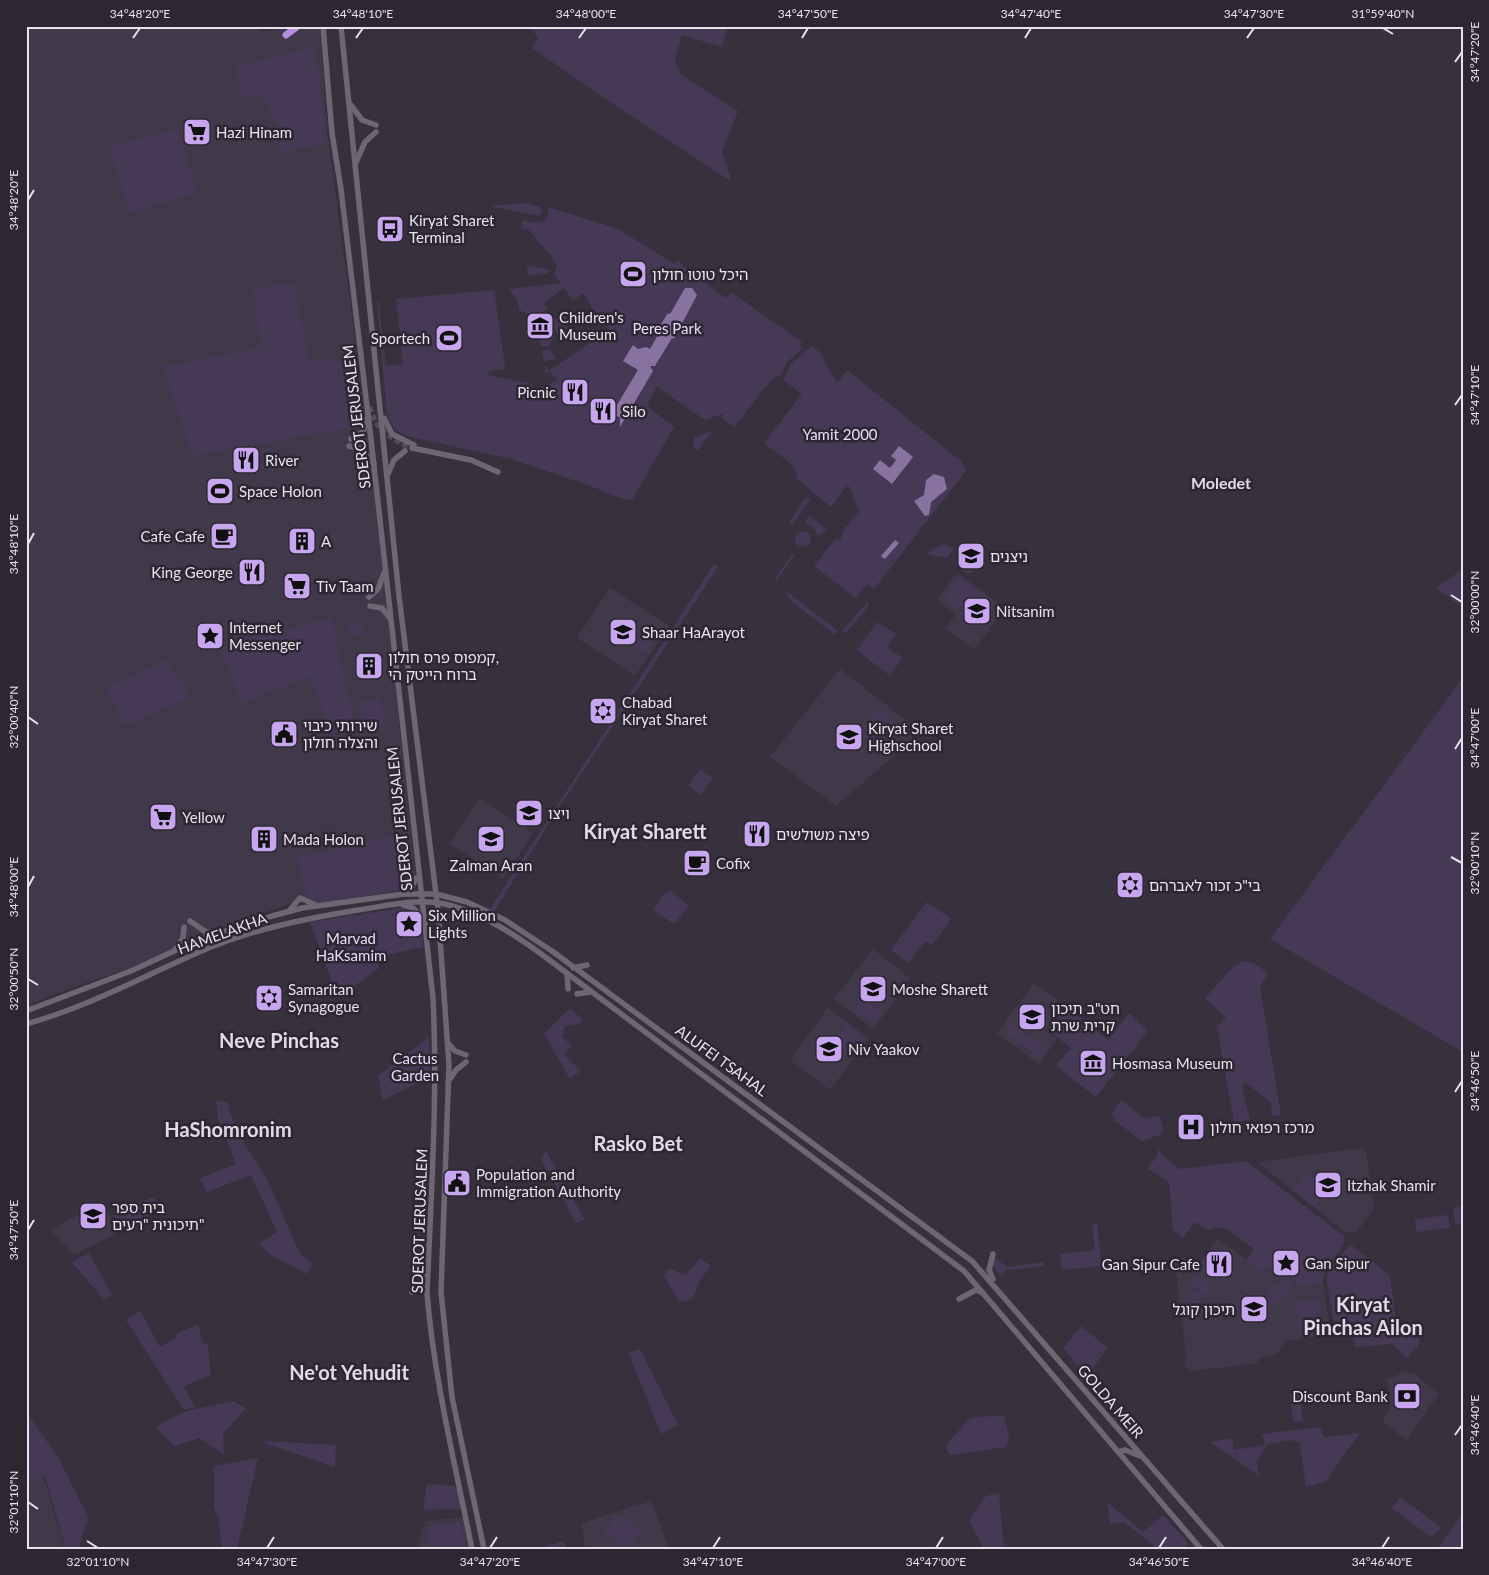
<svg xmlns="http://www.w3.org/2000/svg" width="1489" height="1575" viewBox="0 0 1489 1575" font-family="Lato,'Noto Sans Hebrew',sans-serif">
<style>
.built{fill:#40394a}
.green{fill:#463955}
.water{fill:#8772a0}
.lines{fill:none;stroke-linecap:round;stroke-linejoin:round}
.secondary-tunnel{stroke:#514c56;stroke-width:5.5;stroke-dasharray:5.5 3;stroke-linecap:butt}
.secondary{stroke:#6d6774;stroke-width:5.5}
.trunk{stroke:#b48edd;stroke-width:7}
.ticks{fill:none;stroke:#e7e4ec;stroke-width:2}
.labels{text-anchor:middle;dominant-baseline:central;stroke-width:5;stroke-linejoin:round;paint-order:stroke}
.poi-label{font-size:15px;fill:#e7e4ec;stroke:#2c2732;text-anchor:start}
.park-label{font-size:15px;fill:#e9dcf9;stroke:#2c2732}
.street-label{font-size:15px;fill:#e7e4ec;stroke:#2c2732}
.neighbourhood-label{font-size:16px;font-weight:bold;fill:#e1dbe9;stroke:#2c2732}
.district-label{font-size:20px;font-weight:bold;fill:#e1dbe9;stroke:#2c2732}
.neatline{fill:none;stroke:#e7e4ec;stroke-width:2}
.ticks-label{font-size:12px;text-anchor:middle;fill:#e7e4ec}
</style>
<rect width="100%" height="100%" fill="#36313c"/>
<g class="built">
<path d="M26 26H259L260 32 295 26H320L327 131 372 464 415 873 410 886 405 889 295 902 249 918 194 939 144 963 48 996 26 1008Z"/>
<path d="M976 539 979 566 967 575 957 566Z"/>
<path d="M957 573 1005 608 974 650 946 628 956 614 937 600Z"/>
<path d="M610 588 669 626 635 676 577 638Z"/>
<path d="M840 669 912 725 913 733 911 741 836 806 770 757Z"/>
<path d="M480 798 533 833 503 879 450 844Z"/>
<path d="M873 949 911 979 873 1029 834 999Z"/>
<path d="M1034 983 1064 1005 1045 1030 1057 1039 1039 1064 997 1033Z"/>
<path d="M828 1008 869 1039 830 1090 790 1060Z"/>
<path d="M1361 1148 1366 1152 1374 1208 1357 1232H1345L1257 1162Z"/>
<path d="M102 1202 119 1232 74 1255 50 1230Z"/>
<path d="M1218 1238 1261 1272 1267 1267 1285 1269 1299 1286 1323 1283 1330 1331 1329 1334 1288 1341 1282 1345 1277 1354 1257 1359 1258 1363 1192 1371 1183 1366 1187 1360 1174 1259 1188 1258 1199 1264Z"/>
<path d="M1404 1372 1415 1374 1439 1394 1407 1440 1382 1422 1388 1413 1390 1404 1387 1379Z"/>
<path d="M40 1466 65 1549H26V1469Z"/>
<path d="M651 1501 669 1549H586L581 1523Z"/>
<path d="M464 1517 469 1549H417L425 1521Z"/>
</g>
<g class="green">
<path d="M530 26H728L722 47 682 35 675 59 680 74 738 111 722 152 732 182 613 104 532 48 538 38Z"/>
<path d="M315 47 327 142 281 154C277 132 277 108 256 95L242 97 235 67Z"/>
<path d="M178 128 197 193 129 213 110 147Z"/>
<path d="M527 203 540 207 542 211 539 216 489 206Z"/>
<path d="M548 207 618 229 673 263 679 260 686 269 726 298 731 292 802 342 800 345 803 348 801 350 787 362 781 375 773 378 734 427 724 420 722 414 705 420 657 387 648 402 650 404 648 407 674 427 632 500 619 498 596 488 511 459 406 436 395 430 387 415 377 302H379L386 366 403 364 396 299 494 290 505 366 503 370 489 371 488 375 532 384 535 392 539 393 541 387 558 380 549 371 545 374 546 364 549 371 608 330 603 323 604 321 600 320 583 293 573 301 564 288 544 303 547 308 542 315H531L519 310 518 301 509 289 562 283 554 275 557 265 552 260 553 258 527 228 524 230 521 227 522 220 535 223 544 221 548 215Z"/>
<path d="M527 265 547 269 549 271 546 274 528 275Z"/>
<path d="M294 283 309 360 343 362 348 428 192 456 163 367 261 348 253 289Z"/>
<path d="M534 317 550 322 549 328 554 337 549 346 541 347 540 339H537Z"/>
<path d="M567 317 566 337H559L551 324 559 317Z"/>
<path d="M811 346 821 353 827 367 838 382 847 370 962 462 966 471 874 589 867 584 856 598 814 566 835 539 840 540 845 527 849 526V522L859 512 850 487 847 486 831 507 795 477 798 474 790 463 764 443 802 394 783 380 790 365Z"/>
<path d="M550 349 556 359 544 361 542 351Z"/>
<path d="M714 430 697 451 693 446 694 438Z"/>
<path d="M806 497 810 500 792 525 789 522Z"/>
<path d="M809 515 827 530 818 536 814 528 805 523Z"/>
<circle cx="803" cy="539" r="8"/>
<path d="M944 544 954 548 947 558 927 554 932 549Z"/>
<path d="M793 553 795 554 773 586 778 574Z"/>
<path d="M714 564 718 567 558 809 494 912 490 909Z"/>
<path d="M1463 569V608L1436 588Z"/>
<path d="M960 577 987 597 974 615 961 606 958 610 944 600Z"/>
<path d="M786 591 837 630V633L834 634 790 600Z"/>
<path d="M869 600 868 607 847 632H844L843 630Z"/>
<path d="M332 618 355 728 332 734 309 676 242 704 222 653 229 641Z"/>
<path d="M877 622 896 634 887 647 902 658 890 676 857 650Z"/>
<path d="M363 623 364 634 347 635 346 625Z"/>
<path d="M648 625 659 632 644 655 632 648Z"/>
<path d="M169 659 179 683 184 682 189 698 124 726 107 689 111 685Z"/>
<path d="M1463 678V1052L1270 939Z"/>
<path d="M380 698 386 725 363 730 358 702Z"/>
<path d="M877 708 896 722 877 747 859 733Z"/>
<path d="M700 769 713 778 701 795 688 786Z"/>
<path d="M401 835 407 884 404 890 320 904 308 898 297 857Z"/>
<path d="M670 890 689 906 674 924 653 910 661 897Z"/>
<path d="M927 902 951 919 932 945 925 941 908 963 891 950Z"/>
<path d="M401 908C425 914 421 926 423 947L380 957 378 969 338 998 310 922Z"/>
<path d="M1244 961 1254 963 1268 973 1260 987 1281 1115 1272 1116 1271 1103 1245 1082 1242 1086 1250 1120 1234 1123 1217 1027 1226 1018 1205 998 1234 966Z"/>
<path d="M863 997 882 1013 873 1024 853 1009Z"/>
<path d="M1067 1007 1108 1040 1129 1013 1148 1031 1096 1097 1056 1066 1071 1048 1049 1031Z"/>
<path d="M570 1008 583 1020 580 1024 565 1026 562 1037 572 1046 564 1055 581 1071 570 1079 544 1034Z"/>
<path d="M1012 1023 1048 1050 1041 1059 1005 1032Z"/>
<path d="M846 1024 866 1039 851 1058 832 1042Z"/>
<path d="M429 1037 431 1076 383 1100 378 1076Z"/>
<path d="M216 1100 228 1103C233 1132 252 1153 266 1178 279 1203 288 1231 302 1256L313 1264 307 1274 269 1254 259 1243 277 1232 251 1175 207 1192 200 1178 236 1164 218 1119Z"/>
<path d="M1121 1100 1144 1118 1160 1116 1164 1130 1162 1134 1142 1141 1115 1121 1112 1114Z"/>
<path d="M1159 1149 1164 1157 1180 1169 1246 1161 1345 1237C1343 1255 1323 1264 1323 1283L1299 1287 1285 1269 1277 1276 1267 1267 1261 1272 1246 1260 1254 1249C1241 1240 1224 1221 1209 1230L1194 1222 1183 1238 1173 1230 1169 1182 1147 1168 1156 1158Z"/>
<path d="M546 1151 585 1220 576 1223 541 1159Z"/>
<path d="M1306 1172 1329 1190 1315 1207 1293 1190Z"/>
<path d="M154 1197 158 1205 148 1217 149 1221 121 1230 114 1218 117 1211Z"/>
<path d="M1463 1206V1223L1455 1224 1453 1208Z"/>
<path d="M1448 1215 1450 1228 1416 1232 1415 1219Z"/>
<path d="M1097 1224 1102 1266 1062 1270 1060 1254 1095 1250 1092 1225Z"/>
<path d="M1350 1244 1390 1275 1397 1327 1408 1336 1420 1335 1419 1345 1406 1359 1404 1354 1392 1344 1355 1347 1353 1334 1336 1336 1326 1275Z"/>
<path d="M89 1253 112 1295 104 1300 72 1262Z"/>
<path d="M993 1256 1007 1267 1044 1262 1045 1266 1006 1270 1001 1276 992 1264Z"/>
<path d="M700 1258 711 1266 700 1280 693 1299 679 1302 664 1275 669 1268 686 1275Z"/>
<path d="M1140 1259 1141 1266 1113 1269 1112 1260 1115 1263Z"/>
<path d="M1196 1273 1213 1286 1206 1296 1189 1283Z"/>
<path d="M1286 1276 1295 1288 1273 1305 1264 1294Z"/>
<path d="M1194 1290 1203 1296 1193 1310 1184 1304Z"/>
<path d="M1318 1300 1322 1329 1299 1332 1296 1302Z"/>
<path d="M140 1311 160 1347 177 1338V1333L198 1325 203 1343 208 1344 211 1375 184 1386 195 1407 184 1410 126 1320Z"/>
<path d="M1081 1326 1108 1348 1086 1376 1063 1348Z"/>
<path d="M640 1349 678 1425 661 1434 628 1352Z"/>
<path d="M1299 1392 1303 1421 1293 1422 1290 1394Z"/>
<path d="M233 1401 246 1408 223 1434 224 1455 199 1438 175 1446 155 1427 186 1411Z"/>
<path d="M26 1412 58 1457 88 1517 78 1549H66L45 1477 26 1481Z"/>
<path d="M1004 1415 1009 1436 1006 1447 950 1455 945 1446 970 1418Z"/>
<path d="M1321 1427 1322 1434 1326 1437 1360 1433 1325 1482 1306 1487 1300 1443 1291 1440 1268 1444 1257 1461 1259 1476 1210 1442 1232 1438 1234 1450 1265 1445 1262 1434Z"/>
<path d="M265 1441 336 1445 335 1467 264 1443Z"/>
<path d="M258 1458 237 1549H222L218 1517 214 1508V1466Z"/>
<path d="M427 1484 459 1486 463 1509 423 1510Z"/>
<path d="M999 1493 1004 1549H984L969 1521 986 1496Z"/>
<path d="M1400 1497 1441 1527 1432 1538 1392 1508Z"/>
<path d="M1108 1503 1143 1532 1163 1515 1188 1543 1184 1549H1158L1124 1522 1110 1524Z"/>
<path d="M1463 1513V1549H1437Z"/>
<path d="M619 1514 642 1533 629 1549H624L604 1532Z"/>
<path d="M460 1522 465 1549H431L427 1527Z"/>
<path d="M564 1541 567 1549H544L543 1547Z"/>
</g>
<g class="water">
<path d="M685 288H692L697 295 674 339 672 338 655 366H650L653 371 620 427V417L611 415 638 370 623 361 633 345 638 349 646 347 650 349 660 331 658 329 668 313 670 314Z"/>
<path d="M899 446 913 457 892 484 873 469 880 460 890 468 896 460 891 456Z"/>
<path d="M934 474 944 477 947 489 931 502 929 515 925 516 914 501 924 495 926 480Z"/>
<path d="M895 540 899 543 885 559 881 556Z"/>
</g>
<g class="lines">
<path class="secondary-tunnel" d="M370 407C374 428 392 440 412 448"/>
<g class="secondary">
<path d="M323 26 332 133 341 189 371 439 433 998C438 1097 431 1194 427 1293 434 1379 455 1464 472 1549"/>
<path d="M341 26 399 596 438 910 449 1065 441 1292 452 1397 484 1549"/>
<path d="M350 104 362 120 376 125"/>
<path d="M356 162 365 142 376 132"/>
<path d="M384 418 392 434 414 445"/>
<path d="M351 439 363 432 367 418"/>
<path d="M349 446 361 449 374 464"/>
<path d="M412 448 471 460 498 472"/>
<path d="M388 474 394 460 405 451"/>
<path d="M369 597 378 589 384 573"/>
<path d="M370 606 382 608 389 617"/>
<path d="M405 894 411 889 416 878"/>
<path d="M403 905 413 908 422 917"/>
<path d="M289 911 300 898 316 905"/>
<path d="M190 921 206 932 215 933"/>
<path d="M175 950 183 938 184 927"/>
<path d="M573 968 587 965"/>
<path d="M567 974 568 989"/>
<path d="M577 994 590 992"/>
<path d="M26 1011 131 971 198 940 272 916 302 908 404 894H436L467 902 505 920 552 951 972 1261 1223 1549"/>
<path d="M26 1024C87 1007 140 978 197 953 249 930 303 919 358 910 386 906 416 898 445 904 483 913 517 936 548 959L964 1271 1201 1549"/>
<path d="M448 1043 455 1051 466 1055"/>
<path d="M448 1082 456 1070 466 1062"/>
<path d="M993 1279 989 1270 993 1254"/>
<path d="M412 1292 420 1284 427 1270"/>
<path d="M959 1299 976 1290 983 1293"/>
<path d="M1118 1452 1125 1450 1140 1456"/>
</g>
<path class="trunk" d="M286 35 298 26"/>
</g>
<path class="ticks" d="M1383 28 1393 34M133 38 140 28M356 38 363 28M579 38 586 28M802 38 808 28M1025 38 1031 28M1247 38 1254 28M1455 62 1462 52M28 200 34 190M1455 405 1462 395M28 544 34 533M1451 595 1462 602M28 717 38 724M1455 749 1462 738M1451 857 1462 863M28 887 34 876M28 979 38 985M1455 1092 1462 1081M28 1230 34 1220M1455 1435 1462 1425M28 1502 38 1509M87 1541 98 1548M267 1548 274 1537M490 1548 497 1537M713 1548 720 1537M936 1548 943 1537M1159 1548 1166 1537M1382 1548 1389 1537"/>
<defs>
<symbol id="supermarket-square" viewBox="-11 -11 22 22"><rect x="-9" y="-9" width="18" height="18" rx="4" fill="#c8a6ef" stroke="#2c2732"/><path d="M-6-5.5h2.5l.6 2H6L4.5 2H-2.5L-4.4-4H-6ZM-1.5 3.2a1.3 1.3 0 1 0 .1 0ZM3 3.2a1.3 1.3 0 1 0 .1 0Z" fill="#111"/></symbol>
<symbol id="bus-square" viewBox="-11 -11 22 22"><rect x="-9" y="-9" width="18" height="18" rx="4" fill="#c8a6ef" stroke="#2c2732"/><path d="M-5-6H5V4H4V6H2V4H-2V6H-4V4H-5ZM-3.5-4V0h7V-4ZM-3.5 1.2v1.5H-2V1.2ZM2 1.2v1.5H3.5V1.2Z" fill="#111"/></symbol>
<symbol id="stadium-square" viewBox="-11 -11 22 22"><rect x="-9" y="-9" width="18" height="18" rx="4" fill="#c8a6ef" stroke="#2c2732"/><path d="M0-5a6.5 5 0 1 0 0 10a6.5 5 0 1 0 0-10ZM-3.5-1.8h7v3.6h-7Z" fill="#111"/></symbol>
<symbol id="museum-square" viewBox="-11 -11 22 22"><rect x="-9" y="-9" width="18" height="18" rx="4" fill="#c8a6ef" stroke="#2c2732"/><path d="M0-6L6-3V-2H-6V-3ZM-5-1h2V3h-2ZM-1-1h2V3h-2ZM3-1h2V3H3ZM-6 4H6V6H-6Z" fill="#111"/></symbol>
<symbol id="restaurant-square" viewBox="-11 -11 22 22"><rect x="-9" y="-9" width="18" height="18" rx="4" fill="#c8a6ef" stroke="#2c2732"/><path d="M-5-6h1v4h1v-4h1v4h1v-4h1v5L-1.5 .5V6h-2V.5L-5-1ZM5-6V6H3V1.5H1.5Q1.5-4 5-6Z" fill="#111"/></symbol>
<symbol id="cafe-square" viewBox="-11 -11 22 22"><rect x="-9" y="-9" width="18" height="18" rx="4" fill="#c8a6ef" stroke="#2c2732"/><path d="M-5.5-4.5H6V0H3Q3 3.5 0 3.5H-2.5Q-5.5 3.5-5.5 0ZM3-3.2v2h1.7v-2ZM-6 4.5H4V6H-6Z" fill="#111"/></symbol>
<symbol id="building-square" viewBox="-11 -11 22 22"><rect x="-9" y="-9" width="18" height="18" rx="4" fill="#c8a6ef" stroke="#2c2732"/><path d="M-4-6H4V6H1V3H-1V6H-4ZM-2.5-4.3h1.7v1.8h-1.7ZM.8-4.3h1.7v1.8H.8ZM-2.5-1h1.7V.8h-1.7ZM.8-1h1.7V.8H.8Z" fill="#111"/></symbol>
<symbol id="school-square" viewBox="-11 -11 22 22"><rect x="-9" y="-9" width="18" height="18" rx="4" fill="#c8a6ef" stroke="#2c2732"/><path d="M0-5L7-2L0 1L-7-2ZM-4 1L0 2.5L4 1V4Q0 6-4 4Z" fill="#111"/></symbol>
<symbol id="sight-square" viewBox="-11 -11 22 22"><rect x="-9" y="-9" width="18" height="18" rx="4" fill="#c8a6ef" stroke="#2c2732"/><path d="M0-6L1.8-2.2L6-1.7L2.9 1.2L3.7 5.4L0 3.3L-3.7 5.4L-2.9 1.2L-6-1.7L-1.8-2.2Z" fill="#111"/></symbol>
<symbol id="synagogue-square" viewBox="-11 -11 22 22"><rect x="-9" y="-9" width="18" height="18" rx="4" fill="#c8a6ef" stroke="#2c2732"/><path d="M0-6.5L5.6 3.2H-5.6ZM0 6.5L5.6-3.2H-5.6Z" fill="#111"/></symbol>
<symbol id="civic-square" viewBox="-11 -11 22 22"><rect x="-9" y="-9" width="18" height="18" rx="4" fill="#c8a6ef" stroke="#2c2732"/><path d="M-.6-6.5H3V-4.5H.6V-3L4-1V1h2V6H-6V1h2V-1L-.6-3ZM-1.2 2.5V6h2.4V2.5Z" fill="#111"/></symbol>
<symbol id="hospital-square" viewBox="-11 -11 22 22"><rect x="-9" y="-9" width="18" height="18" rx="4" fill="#c8a6ef" stroke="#2c2732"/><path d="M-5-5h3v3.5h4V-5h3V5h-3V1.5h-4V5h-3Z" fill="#111"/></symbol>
<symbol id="bank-square" viewBox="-11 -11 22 22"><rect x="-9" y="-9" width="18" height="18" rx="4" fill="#c8a6ef" stroke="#2c2732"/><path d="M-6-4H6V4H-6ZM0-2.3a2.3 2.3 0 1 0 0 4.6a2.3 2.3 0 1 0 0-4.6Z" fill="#111"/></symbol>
</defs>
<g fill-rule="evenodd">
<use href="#supermarket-square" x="181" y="116" width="32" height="32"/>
<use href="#bus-square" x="374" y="213" width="32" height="32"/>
<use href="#stadium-square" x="617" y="258" width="32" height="32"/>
<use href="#museum-square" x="524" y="310" width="32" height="32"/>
<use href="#stadium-square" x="433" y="322" width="32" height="32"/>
<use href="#restaurant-square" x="559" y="376" width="32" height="32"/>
<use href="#restaurant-square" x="587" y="395" width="32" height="32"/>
<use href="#restaurant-square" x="230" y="444" width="32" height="32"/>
<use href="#stadium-square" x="204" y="475" width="32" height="32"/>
<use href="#cafe-square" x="208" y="520" width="32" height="32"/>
<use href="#building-square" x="286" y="525" width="32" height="32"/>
<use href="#school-square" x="955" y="540" width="32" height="32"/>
<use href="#restaurant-square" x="236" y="556" width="32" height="32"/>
<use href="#supermarket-square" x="281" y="570" width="32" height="32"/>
<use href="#school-square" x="961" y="595" width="32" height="32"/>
<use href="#school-square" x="607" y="616" width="32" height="32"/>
<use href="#sight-square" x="194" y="620" width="32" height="32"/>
<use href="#building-square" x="353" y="650" width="32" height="32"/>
<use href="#synagogue-square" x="587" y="695" width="32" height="32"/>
<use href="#civic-square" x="268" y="718" width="32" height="32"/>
<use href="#school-square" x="833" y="721" width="32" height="32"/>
<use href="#school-square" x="513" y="797" width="32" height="32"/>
<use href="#supermarket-square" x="147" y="801" width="32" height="32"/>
<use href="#restaurant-square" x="741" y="818" width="32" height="32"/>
<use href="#building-square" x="248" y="823" width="32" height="32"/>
<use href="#school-square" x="475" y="823" width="32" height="32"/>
<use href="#cafe-square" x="681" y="847" width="32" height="32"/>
<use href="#synagogue-square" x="1114" y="869" width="32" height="32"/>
<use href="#sight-square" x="393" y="908" width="32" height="32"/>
<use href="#school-square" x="857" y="973" width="32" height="32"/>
<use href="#synagogue-square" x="253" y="982" width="32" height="32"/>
<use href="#school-square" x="1016" y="1001" width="32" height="32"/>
<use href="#school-square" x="813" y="1033" width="32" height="32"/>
<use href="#museum-square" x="1077" y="1047" width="32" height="32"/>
<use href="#hospital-square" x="1175" y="1111" width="32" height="32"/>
<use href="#civic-square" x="441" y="1167" width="32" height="32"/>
<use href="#school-square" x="1312" y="1169" width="32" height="32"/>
<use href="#school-square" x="77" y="1200" width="32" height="32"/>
<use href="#sight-square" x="1270" y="1247" width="32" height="32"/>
<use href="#restaurant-square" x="1203" y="1248" width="32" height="32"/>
<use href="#school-square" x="1238" y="1293" width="32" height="32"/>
<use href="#bank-square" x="1391" y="1380" width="32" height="32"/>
</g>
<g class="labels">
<g class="poi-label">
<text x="216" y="132">Hazi Hinam</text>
<text x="409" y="220">Kiryat Sharet<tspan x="409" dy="17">Terminal</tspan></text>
<text x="652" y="274">היכל טוטו חולון</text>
<text x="559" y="317">Children's<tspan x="559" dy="17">Museum</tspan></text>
<text x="430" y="338" text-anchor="end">Sportech</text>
<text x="556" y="392" text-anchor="end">Picnic</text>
<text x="622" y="411">Silo</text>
<text x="265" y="460">River</text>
<text x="239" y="491">Space Holon</text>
<text x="205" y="536" text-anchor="end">Cafe Cafe</text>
<text x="321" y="541">A</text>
<text x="990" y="556">ניצנים</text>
<text x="233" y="572" text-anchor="end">King George</text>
<text x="316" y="586">Tiv Taam</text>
<text x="996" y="611">Nitsanim</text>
<text x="229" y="627">Internet<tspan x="229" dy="17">Messenger</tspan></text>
<text x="642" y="632">Shaar HaArayot</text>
<text x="388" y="657">קמפוס פרס חולון,<tspan x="388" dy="17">ברוח הייטק הי</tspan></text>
<text x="622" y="702">Chabad<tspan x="622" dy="17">Kiryat Sharet</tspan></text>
<text x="303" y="725">שירותי כיבוי<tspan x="303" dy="17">והצלה חולון</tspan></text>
<text x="868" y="728">Kiryat Sharet<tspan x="868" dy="17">Highschool</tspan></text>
<text x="548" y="813">ויצו</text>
<text x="182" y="817">Yellow</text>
<text x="776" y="834">פיצה משולשים</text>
<text x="283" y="839">Mada Holon</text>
<text x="716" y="863">Cofix</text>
<text x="491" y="865" text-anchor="middle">Zalman Aran</text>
<text x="1149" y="885">בי"כ זכור לאברהם</text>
<text x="428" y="915">Six Million<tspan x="428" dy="17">Lights</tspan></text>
<text x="288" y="989">Samaritan<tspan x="288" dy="17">Synagogue</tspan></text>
<text x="892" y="989">Moshe Sharett</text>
<text x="1051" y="1008">חט"ב תיכון<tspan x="1051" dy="17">קרית שרת</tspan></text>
<text x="848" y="1049">Niv Yaakov</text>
<text x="1112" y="1063">Hosmasa Museum</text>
<text x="1210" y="1127">מרכז רפואי חולון</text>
<text x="476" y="1174">Population and<tspan x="476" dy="17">Immigration Authority</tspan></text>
<text x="1347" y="1185">Itzhak Shamir</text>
<text x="112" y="1207">בית ספר<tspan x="112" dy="17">תיכונית "רעים"</tspan></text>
<text x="1305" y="1263">Gan Sipur</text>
<text x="1200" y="1264" text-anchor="end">Gan Sipur Cafe</text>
<text x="1235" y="1309" text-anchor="end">תיכון קוגל</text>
<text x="1388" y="1396" text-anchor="end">Discount Bank</text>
</g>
<g class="park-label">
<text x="667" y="328">Peres Park</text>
<text x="840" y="434">Yamit 2000</text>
<text x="351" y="938">Marvad<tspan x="351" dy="17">HaKsamim</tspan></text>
<text x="415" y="1058">Cactus<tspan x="415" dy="17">Garden</tspan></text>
</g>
<g class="street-label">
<text transform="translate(356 417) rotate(-97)">SDEROT JERUSALEM</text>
<text transform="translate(399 819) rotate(-96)">SDEROT JERUSALEM</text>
<text transform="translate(222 933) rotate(-20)">HAMELAKHA</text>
<text transform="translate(722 1060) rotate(36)">ALUFEI TSAHAL</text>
<text transform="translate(419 1221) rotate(-88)">SDEROT JERUSALEM</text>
<text transform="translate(1111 1401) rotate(49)">GOLDA MEIR</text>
</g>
<g class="neighbourhood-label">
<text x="1221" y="482">Moledet</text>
</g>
<g class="district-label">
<text x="645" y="831">Kiryat Sharett</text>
<text x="279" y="1040">Neve Pinchas</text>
<text x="228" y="1129">HaShomronim</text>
<text x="638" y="1143">Rasko Bet</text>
<text x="1363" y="1304">Kiryat<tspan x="1363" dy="23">Pinchas Ailon</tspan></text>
<text x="349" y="1372">Ne'ot Yehudit</text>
</g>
</g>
<rect width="1489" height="1575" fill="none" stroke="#2c2732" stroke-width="55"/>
<rect x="28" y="28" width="1434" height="1520" class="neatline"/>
<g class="ticks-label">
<text x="140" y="18">34°48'20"E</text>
<text x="363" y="18">34°48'10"E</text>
<text x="586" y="18">34°48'00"E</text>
<text x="808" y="18">34°47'50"E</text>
<text x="1031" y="18">34°47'40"E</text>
<text x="1254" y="18">34°47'30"E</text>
<text x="1383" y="18">31°59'40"N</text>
<text transform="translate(1475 52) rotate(-90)" y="4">34°47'20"E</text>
<text transform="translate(14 200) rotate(-90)" y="4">34°48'20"E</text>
<text transform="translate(1475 395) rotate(-90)" y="4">34°47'10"E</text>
<text transform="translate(14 544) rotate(-90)" y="4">34°48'10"E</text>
<text transform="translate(1475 602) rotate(-90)" y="4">32°00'00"N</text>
<text transform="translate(14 717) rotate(-90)" y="4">32°00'40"N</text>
<text transform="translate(1475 738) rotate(-90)" y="4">34°47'00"E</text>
<text transform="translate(1475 863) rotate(-90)" y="4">32°00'10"N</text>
<text transform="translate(14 887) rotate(-90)" y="4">34°48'00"E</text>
<text transform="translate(14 979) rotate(-90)" y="4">32°00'50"N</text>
<text transform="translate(1475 1081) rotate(-90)" y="4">34°46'50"E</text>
<text transform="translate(14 1230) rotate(-90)" y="4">34°47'50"E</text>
<text transform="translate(1475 1425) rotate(-90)" y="4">34°46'40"E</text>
<text transform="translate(14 1502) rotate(-90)" y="4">32°01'10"N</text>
<text x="98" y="1566">32°01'10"N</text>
<text x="267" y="1566">34°47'30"E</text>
<text x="490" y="1566">34°47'20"E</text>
<text x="713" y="1566">34°47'10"E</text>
<text x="936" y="1566">34°47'00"E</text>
<text x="1159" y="1566">34°46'50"E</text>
<text x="1382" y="1566">34°46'40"E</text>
</g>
</svg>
